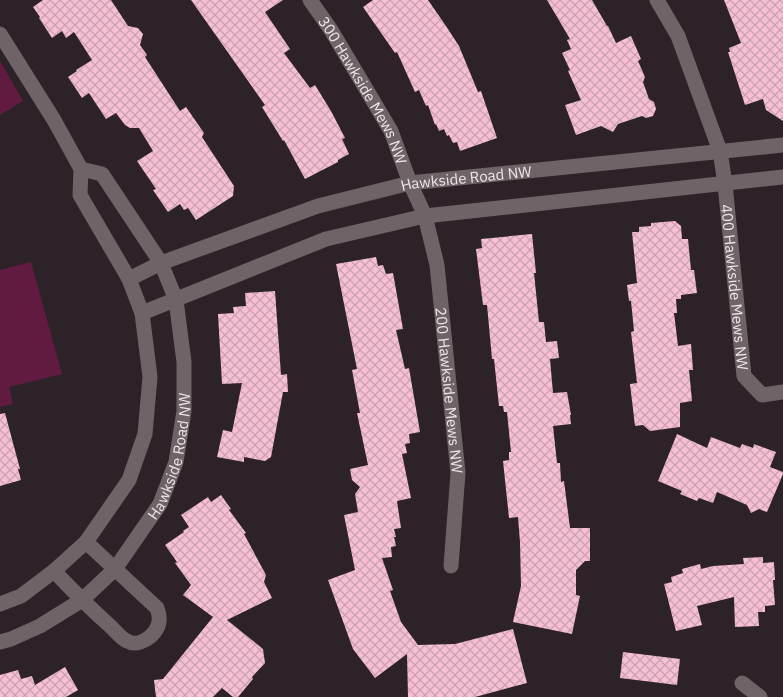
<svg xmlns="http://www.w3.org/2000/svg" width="783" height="697" viewBox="0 0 783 697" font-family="'IBM Plex Sans',sans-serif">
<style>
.green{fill:#621b40}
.building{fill:url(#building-cross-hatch)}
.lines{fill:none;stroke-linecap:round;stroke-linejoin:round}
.minor{stroke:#6e6367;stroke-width:15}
.labels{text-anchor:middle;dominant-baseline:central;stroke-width:5;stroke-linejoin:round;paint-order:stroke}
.street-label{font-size:15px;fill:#ede6e8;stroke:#120d0f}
</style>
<defs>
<pattern id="building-cross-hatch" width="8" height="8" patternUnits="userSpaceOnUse" patternTransform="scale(1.25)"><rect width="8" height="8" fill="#f6bfd6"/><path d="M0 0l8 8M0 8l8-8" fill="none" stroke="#caa0b2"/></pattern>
</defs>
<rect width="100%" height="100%" fill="#2c2227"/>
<g class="green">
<path d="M0 61 23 101 0 115Z"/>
<path d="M31 262 62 374 9 387 13 404 0 407V270Z"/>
</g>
<g class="building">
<path d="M43 0H111L128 26 138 28 143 34 140 45 147 55 145 57 180 111 186 107 204 133 202 137 234 186 233 196 196 220 188 208 184 210 180 204 168 212 153 190 156 189 137 161 153 151 139 128H130L125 125 116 113 106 119 89 93 82 98 68 77 77 71 76 70 92 60 74 32 66 38 62 31 52 38 39 18 40 17 33 7Z"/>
<path d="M191 0H283L265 12 290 49 284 53 310 88 315 85 331 111 345 138 342 139 349 154 338 160V162L305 179 284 140 283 141 262 107 265 105Z"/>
<path d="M373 0H428L446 26 459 46 478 92 481 91 497 138 460 151 457 142 453 143 449 135 447 136 444 129 439 131 436 124 435 125 428 105 426 106 419 90 415 92 397 52 395 53 363 7Z"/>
<path d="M547 0H592L607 26H608L616 43 631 36 641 59 638 61 645 77 643 82 649 99 654 102 656 109 653 116 646 118 642 116 618 124 613 132 601 126 576 135 565 105 581 100 568 71 570 70 562 53 571 49 567 40 570 39Z"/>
<path d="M724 0H783V121L766 110 763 99 745 105 728 52H730L729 48 741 43Z"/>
<path d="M675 221 681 226 682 239H688L691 270H694L697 293 681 295V299H676L677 313H674L678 346 691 344 693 370H689L692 401 680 403V427L650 431 643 425 635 426 630 384 637 383 631 332 634 331 631 301H629L627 285 637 283 632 232H639V227L651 226V223Z"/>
<path d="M532 234 536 273H534L539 322H544L546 342 557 341 559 358 550 359 553 393 567 392 571 415H570L571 424 553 426 557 463H560L561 482 564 481 570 528H590V561H585L576 570V595L580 596 572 634 513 622 521 586 520 542 518 517 509 518 503 461 509 460V452H511L507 412H504L503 406H499L494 359H492L487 305H483L476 249 482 248 481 239Z"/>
<path d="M376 257 378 266 383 265 386 274 393 273 403 329 396 330 405 369 409 368 420 432 409 434 410 443 405 444 407 453 402 454 411 498 397 501 401 528 394 529 396 537H394L396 546 391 547 392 557 382 558 393 590 390 591 401 622 418 645 455 644 513 629 527 683 475 697H408L407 654 375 678 353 649 328 580 355 570 344 515 358 512 355 494 360 487 352 480 350 469 368 465 357 413H360L352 370 357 369 336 264Z"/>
<path d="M275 291 281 375 287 374 288 392H283L271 457 265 461 244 457V462L217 457 223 430 232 432 242 383 222 384 218 314 234 313 233 307 246 306 245 293Z"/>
<path d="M5 413 20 469H18L21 480 0 486V414Z"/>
<path d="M677 434 707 448 711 437 740 448 742 444 753 448 754 444 776 452 770 467 783 472V474L767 512 759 509 751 513 747 505 717 492 713 503 699 498 697 501 680 494 682 491 658 481Z"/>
<path d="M221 495 231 509 229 510 246 533 244 534 266 575 264 582 272 598 227 620 263 649 265 663 252 677 253 679 238 697H233L222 688 213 697H156L154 680 163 679 213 617 183 595 191 585 175 563 177 562 165 545 184 532 183 531 189 527 181 515 208 497 211 502Z"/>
<path d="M763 557V563L774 562 775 580H773L775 605 765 606V612H758L759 626 735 627 734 597 697 606 702 625 676 631 664 584 672 582 671 577 683 573 682 569 700 564 701 569 713 566 744 564 743 558Z"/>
<path d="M623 652 680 659 677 685 620 678Z"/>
<path d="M65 667 78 690 66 697H0V675L18 670 21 679 32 676 35 685Z"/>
</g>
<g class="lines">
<g class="minor">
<path id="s1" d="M310 0 331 30 391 131 410 183 425 216 437 265 458 473 451 566"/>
<path id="s2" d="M657 0 678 36 720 151 725 184 744 376 762 395 783 392"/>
<path d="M0 34 54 120 81 169 80 195 129 279 142 313 150 377 145 434 129 480 86 542 54 571 21 596 0 604"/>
<path id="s3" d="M129 279 161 263 318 206 410 183 783 145"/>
<path d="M142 313 326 239 425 216 783 177"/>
<path d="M54 571C72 590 90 608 109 625 115 630 120 638 127 641 135 646 145 641 151 636 160 627 161 619 157 608L86 542"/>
<path id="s4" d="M0 642 11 639 40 626 82 600 115 569 160 504 176 462 184 411V362L176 300 161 263 102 174 81 169"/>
<path d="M742 683 760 697"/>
</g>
</g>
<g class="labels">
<g class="street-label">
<text stroke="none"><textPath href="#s1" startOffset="105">300 Hawkside Mews NW</textPath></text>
<text stroke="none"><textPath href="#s3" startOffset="354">Hawkside Road NW</textPath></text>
<text stroke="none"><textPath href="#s2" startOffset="301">400 Hawkside Mews NW</textPath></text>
<text stroke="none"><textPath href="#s1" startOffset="422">200 Hawkside Mews NW</textPath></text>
<text stroke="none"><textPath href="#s4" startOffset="266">Hawkside Road NW</textPath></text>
</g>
</g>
</svg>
